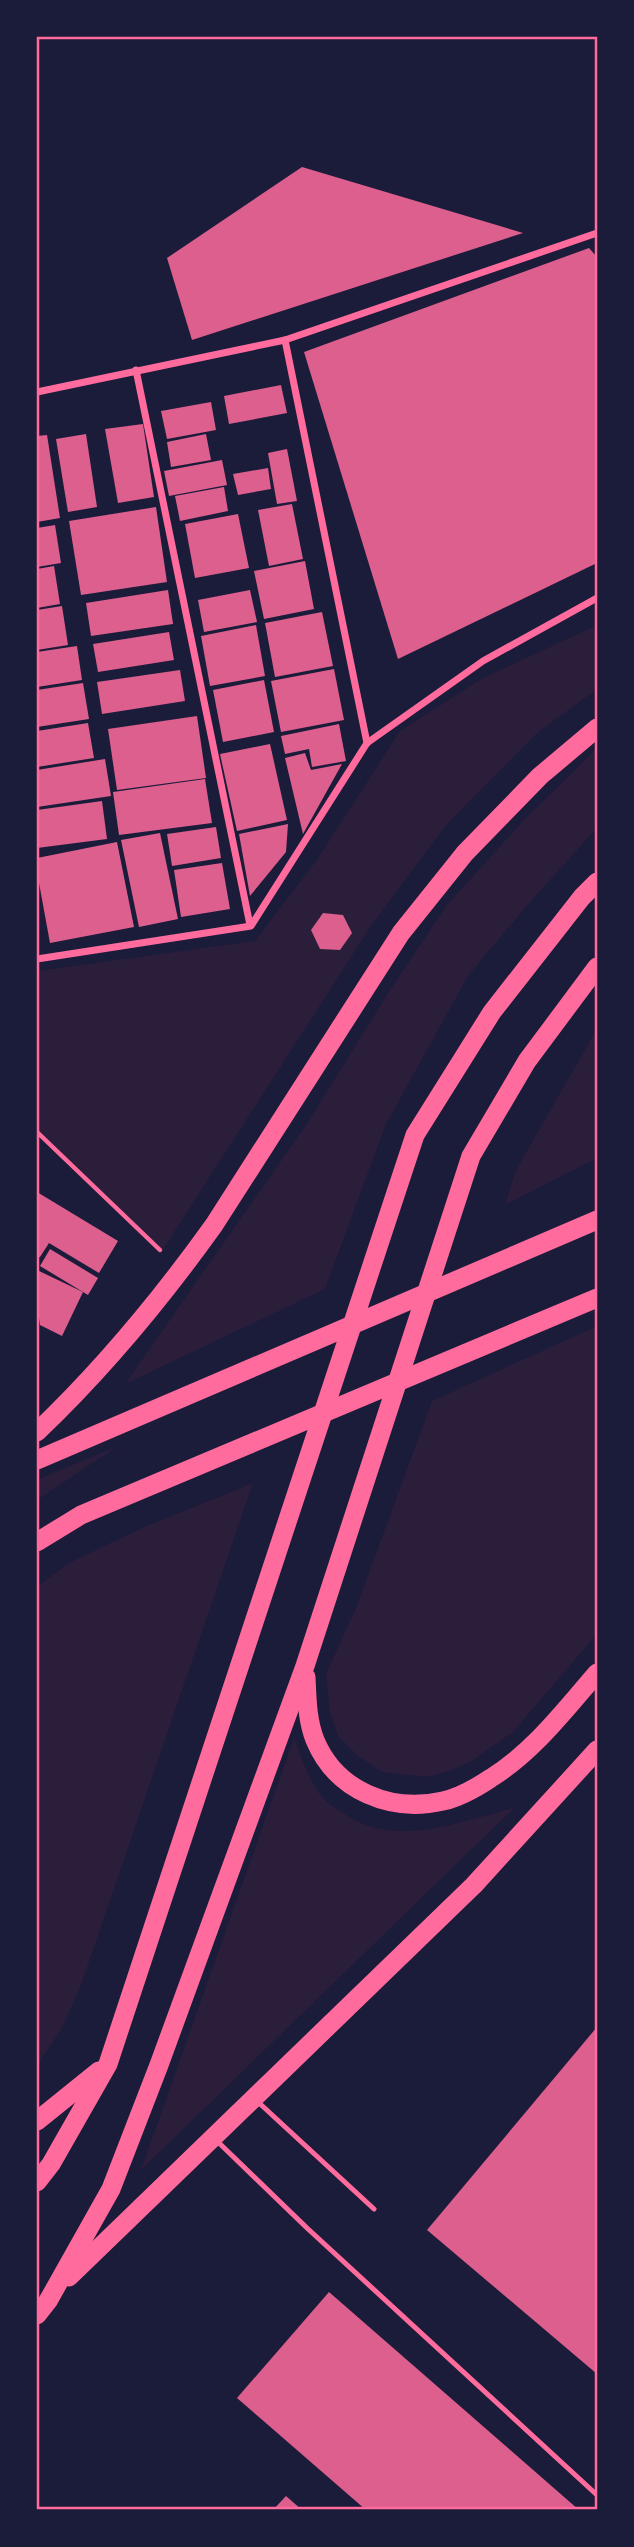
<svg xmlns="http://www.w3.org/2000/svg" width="634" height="2547" viewBox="0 0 634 2547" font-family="Barlow,sans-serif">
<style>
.green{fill:#2a1e3b}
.building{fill:#dd5f8e}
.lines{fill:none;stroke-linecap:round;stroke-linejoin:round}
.path{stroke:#ff6b9d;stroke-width:4.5}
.service{stroke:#ff6b9d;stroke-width:5}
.minor{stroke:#ff6b9d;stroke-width:7}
.trunk{stroke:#ff6b9d;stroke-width:19}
.neatline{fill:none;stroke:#ff6b9d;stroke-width:2.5}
</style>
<rect width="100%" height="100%" fill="#1b1b3a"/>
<g class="green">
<path d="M597 625V689L537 733 446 825 371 926 162 1251 37 1132V971L255 941 316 861 400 731 483 678Z"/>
<path d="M597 748V828L530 902 468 976 386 1124 325 1289 125 1384 306 1125 390 990 447 905 522 822Z"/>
<path d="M597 1029V1158L505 1205 516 1170Z"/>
<path d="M597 1326V1634L513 1732 470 1762 449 1771 426 1777 382 1772 358 1756 338 1736 330 1712 326 1674 356 1608 432 1401Z"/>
<path d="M118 1446 37 1500V1480Z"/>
<path d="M253 1483 80 1988 61 2030 37 2065V1587L69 1563 142 1528Z"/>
<path d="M294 1738C302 1758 310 1785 325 1800 330 1805 337 1809 343 1813 394 1849 459 1822 514 1808L141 2170Z"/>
</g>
<g class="building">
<path d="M302 167 523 233 192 340 167 258Z"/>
<path d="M589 248 597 257V563L398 659 304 352Z"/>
<path d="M281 385 287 413 229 424 224 396Z"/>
<path d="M211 402 216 430 167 439 161 411Z"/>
<path d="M143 424 154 497 118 503 105 429Z"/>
<path d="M86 434 97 507 68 512 56 439Z"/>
<path d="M206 434 211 460 171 467 167 442Z"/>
<path d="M47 435 60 518 37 522V436Z"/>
<path d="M287 449 297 501 277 504 268 453Z"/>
<path d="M222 460 227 485 169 496 164 471Z"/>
<path d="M268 468 271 489 238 495 233 474Z"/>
<path d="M224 487 228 511 180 521 175 496Z"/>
<path d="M292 504 303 559 269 566 258 510Z"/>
<path d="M156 507 167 582 81 595 69 521Z"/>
<path d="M238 514 249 568 195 578 185 524Z"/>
<path d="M55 525 61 563 37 567V528Z"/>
<path d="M305 561 314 609 264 619 254 571Z"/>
<path d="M54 566 60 604 37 608V569Z"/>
<path d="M168 590 173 624 91 636 86 603Z"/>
<path d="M250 590 257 622 204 632 198 600Z"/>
<path d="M62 606 68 645 37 650V610Z"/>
<path d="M322 612 333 666 275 677 265 623Z"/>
<path d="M256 625 265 676 210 686 201 636Z"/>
<path d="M169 632 174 660 98 672 93 644Z"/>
<path d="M77 646 82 680 37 687V652Z"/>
<path d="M334 669 344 720 281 732 271 681Z"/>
<path d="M180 670 185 701 102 714 97 682Z"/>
<path d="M264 680 274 732 223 742 213 690Z"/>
<path d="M83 683 89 719 37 727V690Z"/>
<path d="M197 716 206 778 117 790 108 729Z"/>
<path d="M88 723 94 758 37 767V731Z"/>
<path d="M339 724 346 761 312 767 309 749 285 754 281 736Z"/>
<path d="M270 744 287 820 237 831 220 754Z"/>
<path d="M305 753 311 770 342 764 303 834 285 758Z"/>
<path d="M105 759 111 796 37 807V770Z"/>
<path d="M205 779 212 823 119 835 113 792Z"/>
<path d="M102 801 107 839 37 848V810Z"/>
<path d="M288 824 286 852 250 896 239 834Z"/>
<path d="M216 827 221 858 172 866 167 834Z"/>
<path d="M160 833 178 919 139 927 121 840Z"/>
<path d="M117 842 134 927 50 943 37 872V858Z"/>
<path d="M222 863 230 909 181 917 174 870Z"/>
<path d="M323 913 343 915 352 933 340 950 320 949 311 930Z"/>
<path d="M37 1192 118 1241 99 1273 49 1243 40 1257H37Z"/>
<path d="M50 1249 98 1278 88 1295 40 1266Z"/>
<path d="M37 1270 83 1292 62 1336 40 1325 37 1304Z"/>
<path d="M597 2027V2374L427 2230Z"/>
<path d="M329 2292 579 2510H366L237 2398Z"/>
<path d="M286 2496 302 2510H273Z"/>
</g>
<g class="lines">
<path class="path" d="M37 1132 160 1250"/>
<g class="service">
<path d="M257 2101 374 2209"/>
<path d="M217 2141 307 2228 597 2495"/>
</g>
<g class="minor">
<path d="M285 340 367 743"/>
<path d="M136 370 250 925"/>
<path d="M37 392 285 340 597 233"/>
<path d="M37 959 251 926 367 743 483 661 597 598"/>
</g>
<g class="trunk">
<path d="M37 1432C103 1369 161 1299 214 1225L401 933 465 853 540 776 597 728"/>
<path d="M37 1460 597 1220"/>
<path d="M37 1542 81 1515 597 1298"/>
<path d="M306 1677C307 1698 307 1720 315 1740 336 1791 391 1813 443 1801 461 1797 476 1788 491 1778 533 1752 565 1710 597 1673"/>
<path d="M37 2121 99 2071"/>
<path d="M37 2182 51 2164 108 2064 415 1135 492 1012 582 897 597 882"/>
<path d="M69 2277 474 1885 597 1750"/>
<path d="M37 2315 48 2301 111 2189 159 2065 305 1666 471 1156 527 1061 597 967"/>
</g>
</g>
<rect width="634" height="2547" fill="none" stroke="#1b1b3a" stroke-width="77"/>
<rect x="38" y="38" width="558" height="2470" class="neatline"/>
</svg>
